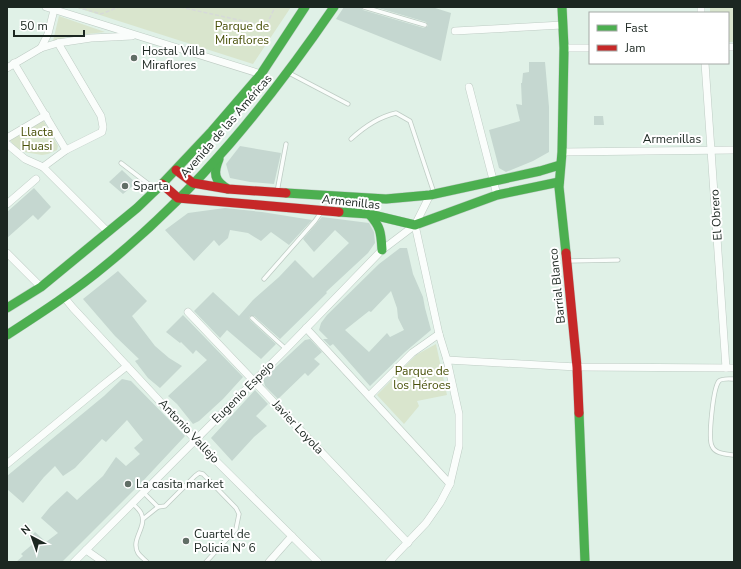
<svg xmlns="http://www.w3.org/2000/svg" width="741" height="569" viewBox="0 0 741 569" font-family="'Nunito Sans',sans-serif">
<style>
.green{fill:#d9e5cd}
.building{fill:#c5d7d0;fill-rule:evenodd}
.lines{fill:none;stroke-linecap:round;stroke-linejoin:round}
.lane-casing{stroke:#beccc4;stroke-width:5}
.street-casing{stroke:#beccc4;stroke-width:8}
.fast-casing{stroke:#beccc4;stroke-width:10}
.jam-casing{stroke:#beccc4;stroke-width:10}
.path{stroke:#d6dad8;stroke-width:1.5;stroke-dasharray:4 2;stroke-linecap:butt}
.lane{stroke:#fafdfb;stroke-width:3.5}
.street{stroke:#fafdfb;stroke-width:7}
.fast{stroke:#4caf50;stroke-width:9}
.jam{stroke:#c62828;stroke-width:9}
.poi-dot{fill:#616e66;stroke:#fff;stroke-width:1.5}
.labels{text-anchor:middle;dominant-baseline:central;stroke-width:4;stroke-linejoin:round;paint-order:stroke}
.park-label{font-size:12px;fill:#485008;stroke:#fff}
.poi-label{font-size:12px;fill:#1c2721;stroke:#fff;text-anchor:start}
.street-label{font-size:12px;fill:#1c2721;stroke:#fff}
</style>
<rect width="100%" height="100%" fill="#e0f1e7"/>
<g class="green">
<path d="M75 7H291L253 64Z"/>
<path d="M710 7H734V42H728V13H710Z"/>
<path d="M59 16 105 32 70 36 53 41Z"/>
<path d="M43 120 58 146 57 150 48 154 42 155 24 152 17 150 8 137Z"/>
<path d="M436 344 447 395 417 401 419 406 404 424 377 395 416 355Z"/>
</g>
<g class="building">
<path d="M344 7H361L363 10 424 28 428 26 426 22 375 7H432L451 13 441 61 336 19Z"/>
<path d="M529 62H545L549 107V152L533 161 506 172 499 168 489 130 520 121 516 104 522 105 521 83H522L523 73 529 72Z"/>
<path d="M594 116H603L604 125H594Z"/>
<path d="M240 146 281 153 274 184 250 182 230 178 226 164Z"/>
<path d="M122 170 136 183 123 194 109 182Z"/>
<path d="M34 188 51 207 38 220 33 215 7 238V212Z"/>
<path d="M225 208 262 212 312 220 289 245 271 232 261 241 248 233 230 230 228 238 219 246 214 240 194 261 165 230 188 213Z"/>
<path d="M322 217 369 223 374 232 375 243 368 253 326 292 327 293 280 339 254 316H250L249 318 250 320 276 344 261 359 227 330 220 338 194 311 213 292 239 316 253 300 279 277 295 260 313 278 349 243 335 230 314 252 303 239Z"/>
<path d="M400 248H407L413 274 423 297 425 308 431 330 405 352 370 386 333 344 330 346 323 339H328L319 330 321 323 327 315 379 264ZM391 291 397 308 398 318 404 330 390 337 387 333 369 352 345 330 369 311 371 312Z"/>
<path d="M118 271 147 301 132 316 155 346 169 358 182 366 160 388 148 378 135 361 139 359 115 336 83 299Z"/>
<path d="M183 315 243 377 223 399 199 421 193 424 177 404 168 396 207 360 196 350 193 354 181 342 180 343 166 332Z"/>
<path d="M310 339 322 352 314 359 320 364 308 376 305 373 278 399 265 386 263 379 305 340Z"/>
<path d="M122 379 131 381 185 436 142 482 62 562H16L23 556 21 554 34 543 29 539 35 532 46 542 58 533 41 518 50 507 67 491 77 500 103 476 116 457 126 466 140 454 134 448 143 440 127 420 106 442 102 439 75 468 63 476 55 466 44 477 23 503 7 489V476L104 396Z"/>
<path d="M255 390 268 404 256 416 267 426 254 437 232 461 211 438Z"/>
</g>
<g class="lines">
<defs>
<g id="lane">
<path d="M364 7 425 25"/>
<path d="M289 73 348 104"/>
<path d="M351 139C364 127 378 117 396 113L410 121 434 193"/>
<path d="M121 163 155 189"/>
<path d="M277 192 286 144"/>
<path d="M567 261 618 260"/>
<path d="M264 279 315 221 322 211"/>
<path d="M252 318 286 349"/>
<path d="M734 379C730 379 722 378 719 381 713 388 708 439 712 446 715 454 726 454 734 455"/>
<path d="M143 492 158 507 165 506 195 476 199 473 203 474 236 508 239 514 236 529 206 562"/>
<path d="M132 503C135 506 139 509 141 513 148 527 130 539 138 553 140 556 144 559 147 562"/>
<path d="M143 519 158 507"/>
</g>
<g id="street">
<path d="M46 7 261 74"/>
<path d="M701 7V13"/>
<path d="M455 31 562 25"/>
<path d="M728 47H734"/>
<path d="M41 48 48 34 54 10"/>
<path d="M564 48H590"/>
<path d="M14 63 66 150"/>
<path d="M705 63 726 368"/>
<path d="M7 68 41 48 58 43 91 38 132 36"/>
<path d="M469 87 497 195"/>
<path d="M7 138 46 115"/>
<path d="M7 144 25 159 43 167 108 232"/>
<path d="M562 152 734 150"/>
<path d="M43 167 66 150 102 132 103 127 101 116 58 43"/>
<path d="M7 204 36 179"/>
<path d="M7 253 41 287"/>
<path d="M64 297 73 308 205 450 318 562"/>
<path d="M188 312 408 543"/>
<path d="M306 328 450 484"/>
<path d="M447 360 577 367 734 368"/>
<path d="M370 395 412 353 439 334"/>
<path d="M7 464 103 385 127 366"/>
<path d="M86 550 103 562"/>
<path d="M74 562 286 349 382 250 415 225 430 195"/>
<path d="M269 562 292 536"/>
<path d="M389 562 426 523 440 503 450 484 459 446V414L447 360 439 334 415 225"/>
</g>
<g id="fast">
<path d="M562 7 564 48 562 152 559 187 566 253"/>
<path d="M219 159C213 173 214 181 228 189"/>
<path d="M286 193 386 199 430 195 540 171 560 165"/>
<path d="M339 212 369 214 415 225 497 195 559 182"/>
<path d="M369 214C381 227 381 233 382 250"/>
<path d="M7 308 41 287 137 208 162 184 212 131 261 74 305 7"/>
<path d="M7 335C41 313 75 291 106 265 196 192 269 102 334 7"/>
<path d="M579 413 585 562"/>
</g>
<g id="jam">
<path d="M176 170 193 183 228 189 286 193"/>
<path d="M162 184 178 198 339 212"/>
<path d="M566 253 577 367 579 413"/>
</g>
</defs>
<use href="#lane" class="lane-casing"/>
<use href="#street" class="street-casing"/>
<use href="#fast" class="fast-casing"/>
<use href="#jam" class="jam-casing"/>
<g class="path">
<path d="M77 7 101 14 119 7"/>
<path d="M180 7 266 26 275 7"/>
</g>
<use href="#lane" class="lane"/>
<use href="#street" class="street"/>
<use href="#fast" class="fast"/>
<use href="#jam" class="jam"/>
</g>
<g class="poi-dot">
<circle cx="134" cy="58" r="4"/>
<circle cx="125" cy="186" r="4"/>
<circle cx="128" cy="484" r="4"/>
<circle cx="186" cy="541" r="4"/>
</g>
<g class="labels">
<g class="park-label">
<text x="242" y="26">Parque de<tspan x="242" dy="14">Miraflores</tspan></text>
<text x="37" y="132">Llacta<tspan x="37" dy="14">Huasi</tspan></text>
<text x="422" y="371">Parque de<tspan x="422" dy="14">los Héroes</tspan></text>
</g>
<g class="poi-label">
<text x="142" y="51">Hostal Villa<tspan x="142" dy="14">Miraflores</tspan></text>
<text x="133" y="186">Sparta</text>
<text x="136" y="484">La casita market</text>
<text x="194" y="534">Cuartel de<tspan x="194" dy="14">Policia N° 6</tspan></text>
</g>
<g class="street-label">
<text transform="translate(226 126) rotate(-49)">Avenida de las Américas</text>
<text x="672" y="139">Armenillas</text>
<text transform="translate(351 202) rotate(6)">Armenillas</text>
<text transform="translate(716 215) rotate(-94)">El Obrero</text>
<text transform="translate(557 286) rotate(-96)">Barrial Blanco</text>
<text transform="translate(243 392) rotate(-45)">Eugenio Espejo</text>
<text transform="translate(298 427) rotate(47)">Javier Loyola</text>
<text transform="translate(189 431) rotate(47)">Antonio Vallejo</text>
</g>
</g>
<rect width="741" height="569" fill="none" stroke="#1c2721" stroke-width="16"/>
<rect x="589" y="12" width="140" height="52" fill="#ffffff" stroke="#a4a9a6"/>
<rect x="597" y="25" width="20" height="6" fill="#4caf50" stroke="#a4a9a6"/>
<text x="625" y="32" font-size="12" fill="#1c2721">Fast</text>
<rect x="597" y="45" width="20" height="6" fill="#c62828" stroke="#a4a9a6"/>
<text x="625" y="52" font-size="12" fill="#1c2721">Jam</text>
<g transform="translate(32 537) rotate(319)" stroke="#ffffff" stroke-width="3" paint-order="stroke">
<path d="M0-3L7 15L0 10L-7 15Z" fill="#1c2721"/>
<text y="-6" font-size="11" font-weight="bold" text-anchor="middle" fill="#1c2721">N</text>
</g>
<path d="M14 30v6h70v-6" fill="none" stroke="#1c2721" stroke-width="2"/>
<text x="20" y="30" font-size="12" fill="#1c2721" stroke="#ffffff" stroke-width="3" paint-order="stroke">50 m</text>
</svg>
